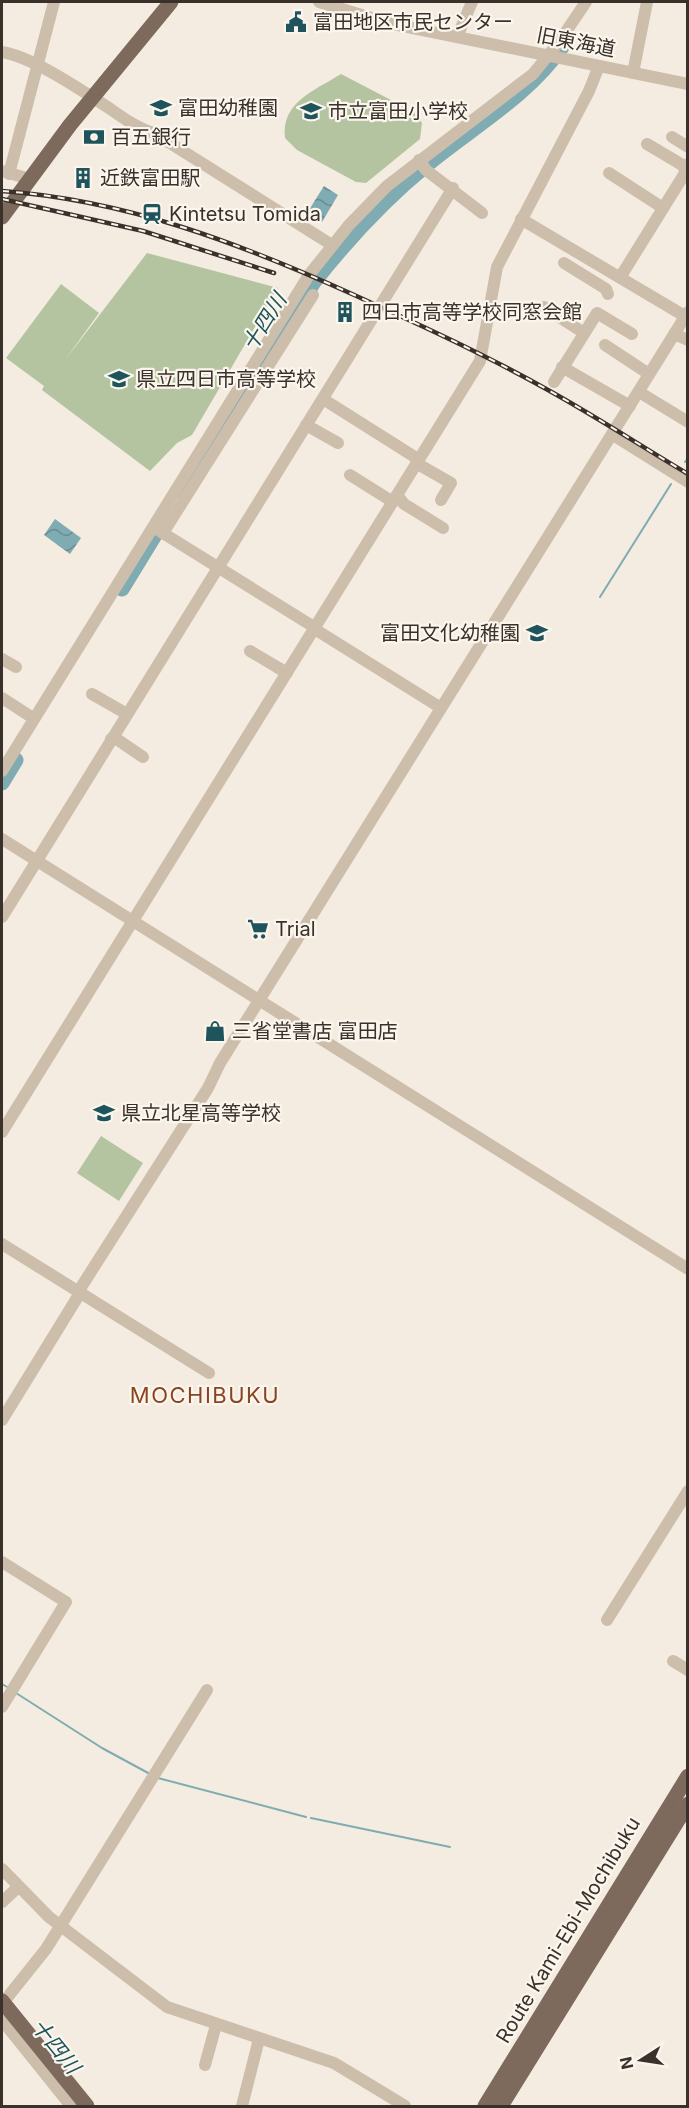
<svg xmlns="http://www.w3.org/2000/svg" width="689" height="2108" viewBox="0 0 689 2108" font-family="Inter,'Noto Sans JP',sans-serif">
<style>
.pitch{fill:#b4c4a0}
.water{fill:url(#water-waves)}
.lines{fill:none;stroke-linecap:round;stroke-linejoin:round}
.stream{stroke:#7fabb2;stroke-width:2}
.river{stroke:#7fabb2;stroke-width:15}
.minor{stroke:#cdbeac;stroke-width:12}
.major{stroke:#7d6a5c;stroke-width:15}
.rail-casing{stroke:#3b312b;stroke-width:4.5}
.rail{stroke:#fbf6ed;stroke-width:2;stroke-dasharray:7;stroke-linecap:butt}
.labels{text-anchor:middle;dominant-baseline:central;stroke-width:4.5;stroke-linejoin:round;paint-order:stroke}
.poi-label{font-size:20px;fill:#3b312b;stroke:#fbf6ed;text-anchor:start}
.street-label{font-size:20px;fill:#3b312b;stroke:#fbf6ed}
.water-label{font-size:21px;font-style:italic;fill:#1f545d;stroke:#fbf6ed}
.quarter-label{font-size:22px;letter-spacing:1.5px;fill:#8b4422;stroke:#fbf6ed}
</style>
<defs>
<pattern id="water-waves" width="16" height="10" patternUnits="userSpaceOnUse" patternTransform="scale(1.5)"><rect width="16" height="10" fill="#7fabb2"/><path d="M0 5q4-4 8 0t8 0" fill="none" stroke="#698c91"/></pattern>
</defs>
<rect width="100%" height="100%" fill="#f4ece0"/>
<g class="pitch">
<path d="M341 74 414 112 422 123 420 139 366 183 356 182 297 150 285 138C281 102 314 91 341 74Z"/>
<path d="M147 253 278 288 192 435 177 443 150 471 42 390 44 386 6 358 61 284 99 313 65 360Z"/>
<path d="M101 1136 143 1163 119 1201 77 1173Z"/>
</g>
<g class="water">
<path d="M324 186 338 195 322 222 307 213Z"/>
<path d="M55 519 81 538 70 554 44 535Z"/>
</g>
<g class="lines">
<g class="stream">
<path d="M685 462 688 458"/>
<path d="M600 597 671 484"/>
<path d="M2 1684 9 1688"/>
<path d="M16 1693 102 1748 150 1774"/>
<path d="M158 1778 306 1817"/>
<path d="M311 1818 450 1847"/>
</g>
<g class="river">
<path d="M182 492 314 282C348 239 385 199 428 164 473 127 529 95 562 47"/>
<path d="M122 589 166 517"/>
<path d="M2 783 16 760"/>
</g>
<g class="minor">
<path d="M319 2 388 23 688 84"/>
<path d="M457 37 472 2"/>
<path d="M2 52C33 57 81 90 109 108 122 117 138 129 154 133L332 245"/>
<path d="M633 73 647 2"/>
<path d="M672 137 688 147"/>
<path d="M647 144 684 166"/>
<path d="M419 160 426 170 482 213"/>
<path d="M2 171 30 179"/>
<path d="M609 173 663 208"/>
<path d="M9 174 54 2"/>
<path d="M521 219 688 318"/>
<path d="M564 263 606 289 608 294"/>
<path d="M621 276 685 173 684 166 688 164"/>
<path d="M544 307 584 333"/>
<path d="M674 334 688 340"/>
<path d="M605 345 649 374"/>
<path d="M562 367 630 406"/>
<path d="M554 382 597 313 632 334"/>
<path d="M639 392 688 422"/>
<path d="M323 399 418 459"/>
<path d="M306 425 338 443"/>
<path d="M613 435 688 482"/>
<path d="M416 463 451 483 441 500"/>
<path d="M350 475 393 502"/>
<path d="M397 495 404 504 443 528"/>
<path d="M158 530 314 627"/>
<path d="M163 533 313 295"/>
<path d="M313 628 441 708"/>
<path d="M250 651 287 673"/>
<path d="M2 659 16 667"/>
<path d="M92 694 127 714"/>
<path d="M2 698 33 718"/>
<path d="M111 739 118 740 143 757"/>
<path d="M2 771 309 275 349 225 387 186 533 74 559 42 586 2"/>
<path d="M2 839 688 1269"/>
<path d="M2 917 453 188"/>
<path d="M2 1132 480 361 497 267 589 91 599 66"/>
<path d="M2 1244 209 1373"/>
<path d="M78 1292 208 1088 220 1063 688 312"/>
<path d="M2 1420 80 1293"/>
<path d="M2 1562 66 1602 2 1707"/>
<path d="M607 1620 688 1491"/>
<path d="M673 1661 688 1670"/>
<path d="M2 1869 49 1917 167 2007 334 2063 405 2106"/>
<path d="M2 1902 18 1887"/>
<path d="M2 2004 46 1949 207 1690"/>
<path d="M2 2020 71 2106"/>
<path d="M205 2065 216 2025"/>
<path d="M242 2106 259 2039"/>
</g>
<g class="major">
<path d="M2 217 70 125 171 2"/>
<path d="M2 2001 87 2106"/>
<path d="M485 2106 688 1776"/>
<path d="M501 2106 688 1804"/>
</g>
<defs>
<g id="rail">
<path d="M2 191C126 200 239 243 352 294 418 324 484 354 548 390 595 416 641 446 688 474"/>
<path d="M2 199 143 231 274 273"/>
</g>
</defs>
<use href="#rail" class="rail-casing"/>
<use href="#rail" class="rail"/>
</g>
<defs>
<symbol id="civic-bare" viewBox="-9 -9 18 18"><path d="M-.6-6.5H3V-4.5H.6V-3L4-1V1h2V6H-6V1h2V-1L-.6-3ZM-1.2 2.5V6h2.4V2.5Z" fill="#1f545d" stroke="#fbf6ed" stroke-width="2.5" paint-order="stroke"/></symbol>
<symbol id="school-bare" viewBox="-9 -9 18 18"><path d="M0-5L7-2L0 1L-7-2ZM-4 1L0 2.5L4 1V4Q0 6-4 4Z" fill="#1f545d" stroke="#fbf6ed" stroke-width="2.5" paint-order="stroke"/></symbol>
<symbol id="bank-bare" viewBox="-9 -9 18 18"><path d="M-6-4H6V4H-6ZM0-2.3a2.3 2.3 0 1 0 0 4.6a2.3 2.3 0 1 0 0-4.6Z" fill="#1f545d" stroke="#fbf6ed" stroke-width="2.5" paint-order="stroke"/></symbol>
<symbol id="building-bare" viewBox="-9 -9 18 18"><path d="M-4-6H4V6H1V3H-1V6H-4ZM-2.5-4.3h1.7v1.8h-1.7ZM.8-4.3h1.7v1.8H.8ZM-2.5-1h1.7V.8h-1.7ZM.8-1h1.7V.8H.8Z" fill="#1f545d" stroke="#fbf6ed" stroke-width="2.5" paint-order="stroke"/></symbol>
<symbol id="station-bare" viewBox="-9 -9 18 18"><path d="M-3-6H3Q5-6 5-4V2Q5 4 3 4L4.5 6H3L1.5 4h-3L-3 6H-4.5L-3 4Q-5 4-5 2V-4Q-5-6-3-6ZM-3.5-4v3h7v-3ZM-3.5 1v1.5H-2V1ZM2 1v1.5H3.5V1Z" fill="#1f545d" stroke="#fbf6ed" stroke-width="2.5" paint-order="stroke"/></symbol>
<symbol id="supermarket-bare" viewBox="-9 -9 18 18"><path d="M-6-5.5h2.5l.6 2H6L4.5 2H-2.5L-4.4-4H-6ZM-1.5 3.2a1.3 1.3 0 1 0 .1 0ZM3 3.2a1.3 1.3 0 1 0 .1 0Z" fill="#1f545d" stroke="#fbf6ed" stroke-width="2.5" paint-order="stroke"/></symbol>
<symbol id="shop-bare" viewBox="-9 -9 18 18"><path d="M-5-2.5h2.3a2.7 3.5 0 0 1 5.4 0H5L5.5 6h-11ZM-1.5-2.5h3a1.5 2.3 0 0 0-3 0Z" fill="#1f545d" stroke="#fbf6ed" stroke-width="2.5" paint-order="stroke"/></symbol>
</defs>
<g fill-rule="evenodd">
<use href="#civic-bare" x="281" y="7" width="30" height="30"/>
<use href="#school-bare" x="146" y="93" width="30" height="30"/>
<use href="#school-bare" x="296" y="96" width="30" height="30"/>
<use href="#bank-bare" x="79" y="122" width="30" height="30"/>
<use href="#building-bare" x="68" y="163" width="30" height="30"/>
<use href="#station-bare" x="137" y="199" width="30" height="30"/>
<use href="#building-bare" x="330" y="297" width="30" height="30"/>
<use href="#school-bare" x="104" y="364" width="30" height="30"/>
<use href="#school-bare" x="522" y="618" width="30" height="30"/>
<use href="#supermarket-bare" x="243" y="914" width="30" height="30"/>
<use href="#shop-bare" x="200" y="1016" width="30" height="30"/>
<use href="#school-bare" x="89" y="1098" width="30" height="30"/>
</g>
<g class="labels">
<g class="poi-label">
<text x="313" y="22">富田地区市民センター</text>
<text x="178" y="108">富田幼稚園</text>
<text x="328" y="111">市立富田小学校</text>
<text x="111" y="137">百五銀行</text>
<text x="100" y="178">近鉄富田駅</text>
<text x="169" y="214">Kintetsu Tomida</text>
<text x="362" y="312">四日市高等学校同窓会館</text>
<text x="136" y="379">県立四日市高等学校</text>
<text x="520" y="633" text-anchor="end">富田文化幼稚園</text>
<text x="275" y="929">Trial</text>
<text x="232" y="1031">三省堂書店 富田店</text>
<text x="121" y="1113">県立北星高等学校</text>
</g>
<g class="street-label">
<text transform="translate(576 42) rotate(11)">旧東海道</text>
<text transform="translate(568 1930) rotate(-59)">Route Kami-Ebi-Mochibuku</text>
</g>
<g class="water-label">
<text transform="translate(264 322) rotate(-58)">十四川</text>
<text transform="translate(56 2046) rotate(51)">十四川</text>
</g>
<g class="quarter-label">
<text x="205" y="1395">MOCHIBUKU</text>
</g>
</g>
<rect width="689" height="2108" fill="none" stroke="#3b312b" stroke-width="6"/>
<g transform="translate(641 2060) rotate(258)" stroke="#fbf6ed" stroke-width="4.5" paint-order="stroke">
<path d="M0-4.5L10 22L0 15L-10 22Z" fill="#3b312b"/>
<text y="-9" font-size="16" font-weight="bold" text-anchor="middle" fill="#3b312b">N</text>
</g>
</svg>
